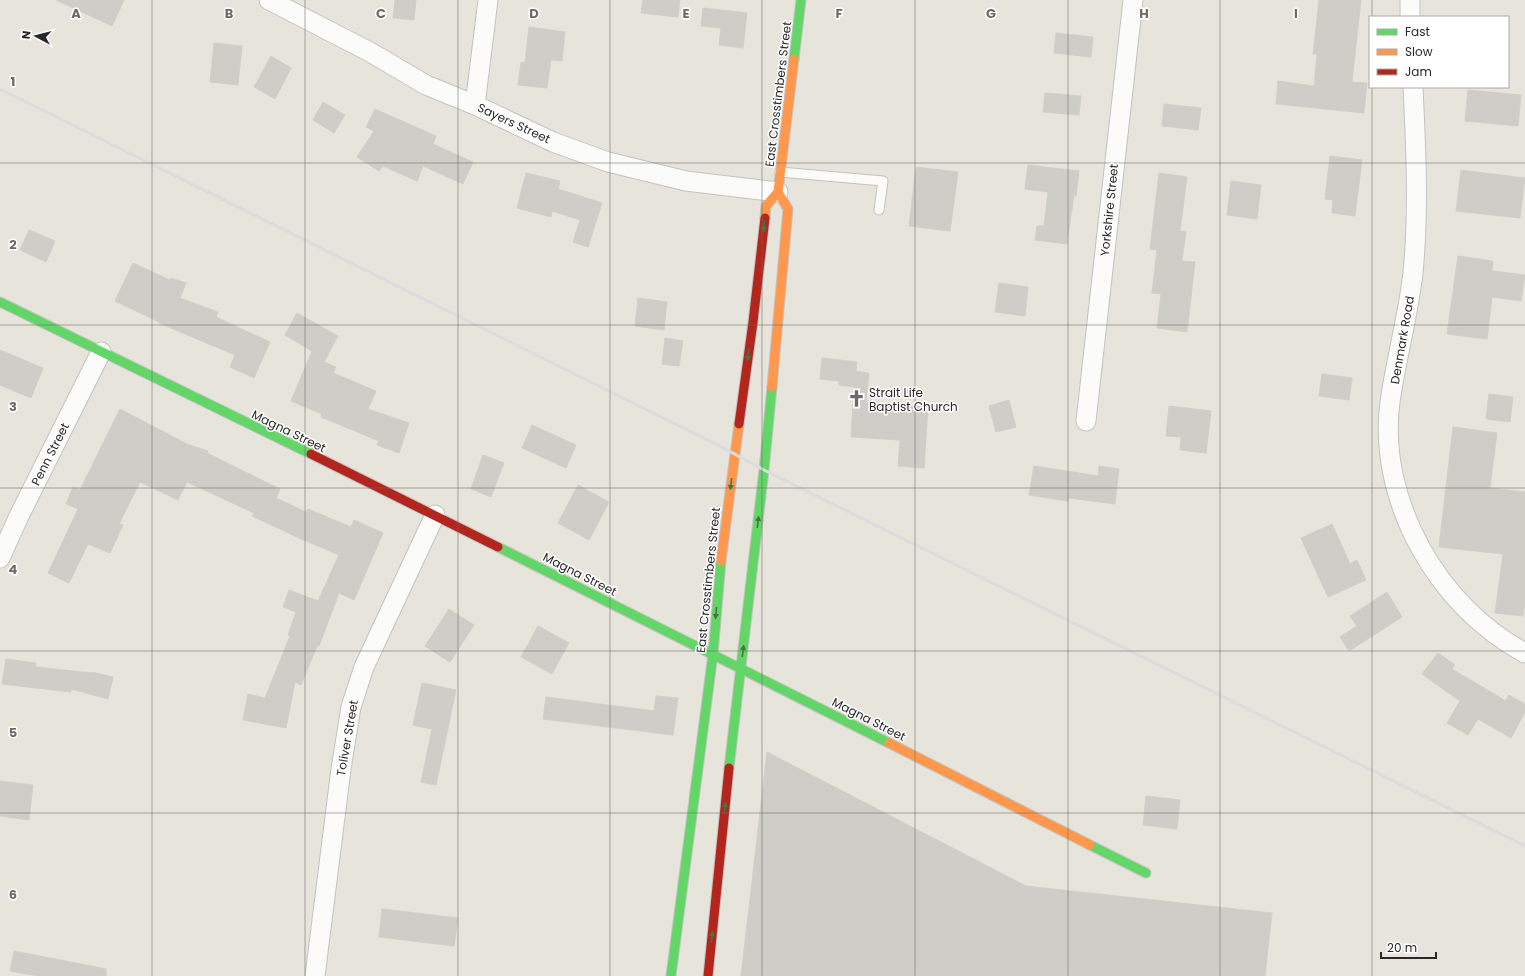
<svg xmlns="http://www.w3.org/2000/svg" width="1525" height="976" viewBox="0 0 1525 976" font-family="Poppins,sans-serif">
<style>
.building{fill:#cfcdc8;stroke:#d2cfc8}
.lines{fill:none;stroke-linecap:round;stroke-linejoin:round}
.lane-casing{stroke:#c4c3c2;stroke-width:11}
.street-casing{stroke:#c4c3c2;stroke-width:21}
.fast-casing{stroke:#c4c3c2;stroke-width:11}
.slow-casing{stroke:#c4c3c2;stroke-width:11}
.jam-casing{stroke:#c4c3c2;stroke-width:11}
.lane{stroke:#fbfbfa;stroke-width:9}
.street{stroke:#fbfbfa;stroke-width:19}
.fast{stroke:#63d668;stroke-width:9}
.slow{stroke:#ff974d;stroke-width:9}
.jam{stroke:#b3261e;stroke-width:9}
.rail{stroke:#dcdcde;stroke-width:3}
.oneway{fill:#437645}
.grid{fill:none;stroke:#6b6a67;stroke-width:1;stroke-opacity:0.55}
.labels{text-anchor:middle;dominant-baseline:central;stroke-width:3;stroke-linejoin:round;paint-order:stroke}
.street-label{font-size:12px;fill:#282828;stroke:#fff}
.poi-label{font-size:12px;fill:#282828;stroke:#fff;text-anchor:start}
.grid-label{font-size:13px;text-anchor:middle;font-weight:bold;fill:#6b6a67;stroke:#fff;stroke-width:3;stroke-linejoin:round;paint-order:stroke}
</style>
<rect width="100%" height="100%" fill="#e7e4dc"/>
<g class="building">
<path d="M56 0H124L112 26Z"/>
<path d="M395 0H416L414 20 393 18Z"/>
<path d="M643 0H680L678 17 641 13Z"/>
<path d="M1319 0H1361L1352 82 1367 83 1364 113 1276 104 1278 81 1314 86 1317 54H1313Z"/>
<path d="M703 8 747 13 743 48 719 45 721 28 701 26Z"/>
<path d="M529 27 565 32 562 61 551 60 547 88 518 85 521 62 525 63Z"/>
<path d="M1056 33 1093 37 1091 57 1054 53Z"/>
<path d="M214 43 242 46 238 85 210 82Z"/>
<path d="M271 56 291 68 275 99 254 87Z"/>
<path d="M1468 90 1521 95 1518 126 1465 121Z"/>
<path d="M1045 93 1081 96 1079 115 1043 112Z"/>
<path d="M323 102 345 115 334 133 313 120Z"/>
<path d="M1164 104 1201 108 1198 130 1162 126Z"/>
<path d="M375 109 436 136 433 144 473 162 463 184 423 166 417 181 383 166 379 171 357 157 374 131 366 127Z"/>
<path d="M1330 156 1362 160 1355 216 1332 213 1333 200 1325 199Z"/>
<path d="M1028 165 1079 171 1076 196 1074 195 1067 244 1035 240 1037 226H1044L1048 192 1025 189Z"/>
<path d="M916 167 958 172 950 231 909 226Z"/>
<path d="M1461 170 1525 178 1520 218 1456 211Z"/>
<path d="M526 173 560 181 558 189 602 203 588 247 573 242 580 220 552 211 551 217 517 208Z"/>
<path d="M1159 173 1187 177 1180 231 1186 232 1182 261 1195 262 1187 332 1157 328 1161 294 1152 293 1157 250 1150 249Z"/>
<path d="M1231 181 1261 185 1257 219 1227 215Z"/>
<path d="M29 230 55 241 46 262 20 250Z"/>
<path d="M1458 256 1493 261 1492 271 1525 275 1521 301 1492 297 1487 339 1447 334Z"/>
<path d="M133 263 170 280 171 278 186 283 180 298 218 312 216 317 270 342 254 378 230 367 235 355 159 323V322L115 301Z"/>
<path d="M999 283 1028 287 1025 316 995 312Z"/>
<path d="M638 298 667 302 664 330 635 326Z"/>
<path d="M297 313 338 336 324 362 336 367 333 373 376 391 368 409 409 423 399 453 377 445 379 441 321 417 322 414 291 401 312 351 285 335Z"/>
<path d="M665 338 683 341 679 366 662 364Z"/>
<path d="M0 350 43 368 31 398 0 385Z"/>
<path d="M822 358 857 362 856 371 869 373 866 403 928 407 924 468 898 466 900 440 851 437 854 387 839 385V381L820 379Z"/>
<path d="M1322 374 1352 378 1349 400 1319 396Z"/>
<path d="M1489 394 1513 397 1510 422 1486 419Z"/>
<path d="M1009 400 1016 427 996 432 989 406Z"/>
<path d="M1169 406 1211 411 1206 453 1180 450 1181 437 1166 436Z"/>
<path d="M120 409 187 444 208 451 207 453 280 489 276 498 306 512 308 509 351 527 354 520 383 533 354 600 339 593 319 646H317L301 685 295 682 286 728 243 720 248 694 265 698 290 636 288 635 296 612 283 607 289 590 318 601 339 555 299 538 252 516 254 513 187 482 178 500 140 482 119 524 123 525 110 553 88 544 69 583 48 573 78 509 66 504 73 487 80 490Z"/>
<path d="M532 425 576 445 566 468 522 448Z"/>
<path d="M1453 427 1497 433 1490 488 1525 492V601L1523 616 1495 613 1503 554 1439 547Z"/>
<path d="M483 455 504 463 491 497 471 489Z"/>
<path d="M1034 466 1098 476 1099 466 1119 469 1115 504 1069 498 1068 501 1029 495Z"/>
<path d="M578 485 609 502 589 540 558 523Z"/>
<path d="M1332 524 1350 564 1357 560 1366 580 1328 597 1301 538Z"/>
<path d="M1387 592 1402 617 1349 651 1340 637 1357 626 1350 616Z"/>
<path d="M449 609 474 625 450 662 425 646Z"/>
<path d="M538 626 569 643 552 674 521 657Z"/>
<path d="M1438 653 1455 665 1452 669 1506 701 1509 695 1525 704V712L1511 738 1478 719 1468 735 1447 723 1460 701 1422 674Z"/>
<path d="M6 659 36 663V667L92 673V672L113 677 108 699 71 689V692L2 684Z"/>
<path d="M422 683 456 690 436 785 421 782 432 729 413 725Z"/>
<path d="M656 696 678 698 673 735 543 719 546 697 654 711Z"/>
<path d="M767 752 1026 886 1272 913 1265 976H741Z"/>
<path d="M0 781 33 785 29 820 0 816Z"/>
<path d="M1146 796 1180 800 1177 829 1143 825Z"/>
<path d="M382 909 458 918 454 946 379 937Z"/>
<path d="M14 951 106 969V976H38L10 971Z"/>
</g>
<g class="lines">
<defs>
<path id="lane" d="M780 172 883 181 879 210"/>
<g id="street">
<path d="M269 0 370 52 426 85 475 105 553 142 608 162 686 181 778 192"/>
<path d="M1410 0V17"/>
<path d="M1413 87C1416 149 1419 211 1413 273 1408 317 1396 359 1390 402 1377 500 1438 607 1525 653"/>
<path d="M475 105 488 0"/>
<path d="M1086 421 1133 0"/>
<path d="M0 558 19 516 101 352"/>
<path d="M315 976 341 769 351 707 364 667 435 515"/>
</g>
<g id="fast">
<path d="M794 59 801 0"/>
<path d="M0 302 311 454"/>
<path d="M498 547 889 743"/>
<path d="M729 768 764 470 772 387"/>
<path d="M1090 845 1146 873"/>
<path d="M671 976 713 654 721 561"/>
</g>
<g id="slow">
<path d="M765 218 766 206 778 192 794 59"/>
<path d="M772 387 788 209 778 192"/>
<path d="M721 561 739 424"/>
<path d="M889 743 1090 845"/>
</g>
<g id="jam">
<path d="M739 424 753 322 765 218"/>
<path d="M311 454 498 547"/>
<path d="M708 976 729 768"/>
</g>
</defs>
<use href="#lane" class="lane-casing"/>
<use href="#street" class="street-casing"/>
<use href="#fast" class="fast-casing"/>
<use href="#slow" class="slow-casing"/>
<use href="#jam" class="jam-casing"/>
<use href="#lane" class="lane"/>
<use href="#street" class="street"/>
<use href="#fast" class="fast"/>
<use href="#slow" class="slow"/>
<use href="#jam" class="jam"/>
<path class="rail" d="M0 89 718 445 764 470 1525 846"/>
</g>
<defs><path id="oneway-solid" d="M-6-.8H1V-3.2L6.5 0L1 3.2V.8H-6Z"/></defs>
<g class="oneway">
<use href="#oneway-solid" transform="translate(764 226) rotate(97)"/>
<use href="#oneway-solid" transform="translate(748 355) rotate(98)"/>
<use href="#oneway-solid" transform="translate(731 484) rotate(97)"/>
<use href="#oneway-solid" transform="translate(758 522) rotate(-83)"/>
<use href="#oneway-solid" transform="translate(716 613) rotate(95)"/>
<use href="#oneway-solid" transform="translate(743 651) rotate(-83)"/>
<use href="#oneway-solid" transform="translate(725 808) rotate(-84)"/>
<use href="#oneway-solid" transform="translate(712 937) rotate(-84)"/>
</g>
<path class="grid" d="M152 0V976M305 0V976M458 0V976M610 0V976M762 0V976M915 0V976M1068 0V976M1220 0V976M1372 0V17M1372 87V976M0 163H1525M0 325H1525M0 488H1525M0 651H1525M0 813H1525"/>
<defs>
<symbol id="church-bare" viewBox="-9 -9 18 18"><path d="M-1.2-6h2.4v3.5h3.3v2.4h-3.3V6h-2.4V-.1h-3.3v-2.4h3.3Z" fill="#6b6a67" stroke="#fff" stroke-width="2.5" paint-order="stroke"/></symbol>
</defs>
<g fill-rule="evenodd">
<use href="#church-bare" x="844" y="386" width="25" height="25"/>
</g>
<g class="labels">
<g class="street-label">
<text transform="translate(778 94) rotate(-83)">East Crosstimbers Street</text>
<text transform="translate(514 123) rotate(25)">Sayers Street</text>
<text transform="translate(1109 210) rotate(-84)">Yorkshire Street</text>
<text transform="translate(1402 340) rotate(-80)">Denmark Road</text>
<text transform="translate(289 431) rotate(26)">Magna Street</text>
<text transform="translate(50 454) rotate(-63)">Penn Street</text>
<text transform="translate(580 574) rotate(27)">Magna Street</text>
<text transform="translate(708 580) rotate(-84)">East Crosstimbers Street</text>
<text transform="translate(869 719) rotate(27)">Magna Street</text>
<text transform="translate(347 738) rotate(-80)">Toliver Street</text>
</g>
<g class="poi-label">
<text x="869" y="392">Strait Life<tspan x="869" dy="14">Baptist Church</tspan></text>
</g>
</g>
<g class="grid-label">
<text x="76" y="18">A</text>
<text x="229" y="18">B</text>
<text x="381" y="18">C</text>
<text x="534" y="18">D</text>
<text x="686" y="18">E</text>
<text x="839" y="18">F</text>
<text x="991" y="18">G</text>
<text x="1144" y="18">H</text>
<text x="1296" y="18">I</text>
<text x="13" y="86">1</text>
<text x="13" y="249">2</text>
<text x="13" y="411">3</text>
<text x="13" y="574">4</text>
<text x="13" y="737">5</text>
<text x="13" y="899">6</text>
</g>
<rect x="1369" y="16" width="140" height="72" fill="#ffffff" stroke="#a9a9a9"/>
<rect x="1377" y="29" width="20" height="6" fill="#63d668" stroke="#a9a9a9"/>
<text x="1405" y="36" font-size="12" fill="#282828">Fast</text>
<rect x="1377" y="49" width="20" height="6" fill="#ff974d" stroke="#a9a9a9"/>
<text x="1405" y="56" font-size="12" fill="#282828">Slow</text>
<rect x="1377" y="69" width="20" height="6" fill="#b3261e" stroke="#a9a9a9"/>
<text x="1405" y="76" font-size="12" fill="#282828">Jam</text>
<g transform="translate(36 36) rotate(277)" stroke="#ffffff" stroke-width="3" paint-order="stroke">
<path d="M0-3L7 15L0 10L-7 15Z" fill="#282828"/>
<text y="-6" font-size="11" font-weight="bold" text-anchor="middle" fill="#282828">N</text>
</g>
<path d="M1381 952v6h55v-6" fill="none" stroke="#282828" stroke-width="2"/>
<text x="1387" y="952" font-size="12" fill="#282828" stroke="#ffffff" stroke-width="3" paint-order="stroke">20 m</text>
</svg>
